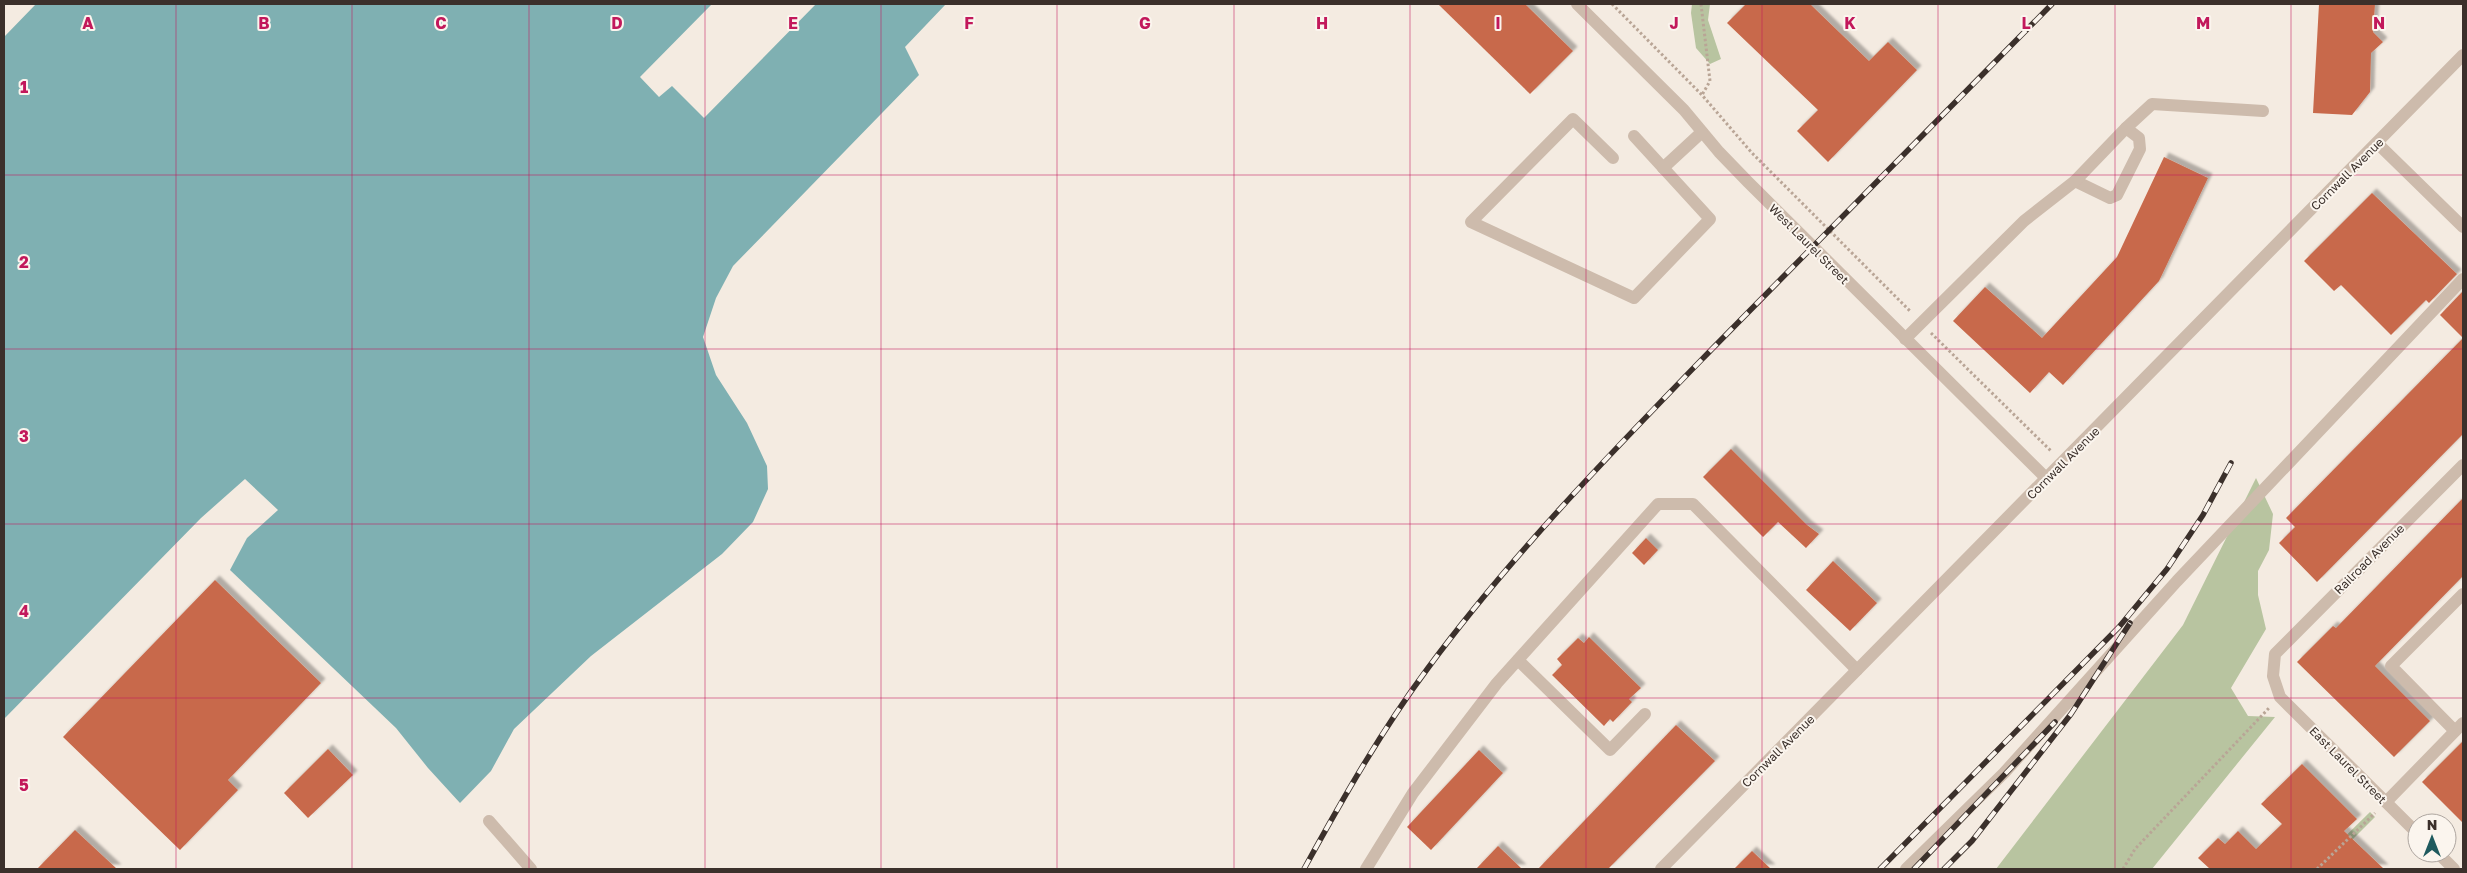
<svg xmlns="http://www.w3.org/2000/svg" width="2467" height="873" viewBox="0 0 2467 873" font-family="'Golos Text',sans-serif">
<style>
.green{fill:#b8c4a0}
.water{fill:#7fb0b2}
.building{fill:#c8694b;filter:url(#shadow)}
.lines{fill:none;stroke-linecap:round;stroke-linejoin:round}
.path{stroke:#b9a596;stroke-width:3;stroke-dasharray:2.5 2.5;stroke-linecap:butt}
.minor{stroke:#cdbbac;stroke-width:12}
.rail-casing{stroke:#3b302b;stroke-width:5.5}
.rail{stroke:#fbf5ee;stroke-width:4;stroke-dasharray:11;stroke-linecap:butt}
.grid{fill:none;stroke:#c2185b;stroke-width:1;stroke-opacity:0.55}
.labels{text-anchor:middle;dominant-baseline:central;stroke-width:4;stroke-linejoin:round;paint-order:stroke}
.street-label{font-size:12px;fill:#3b302b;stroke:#fbf5ee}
.grid-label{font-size:16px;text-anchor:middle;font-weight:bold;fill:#c2185b;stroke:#fbf5ee;stroke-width:4;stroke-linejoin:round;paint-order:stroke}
</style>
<defs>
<filter id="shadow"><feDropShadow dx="4.5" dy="-4.5" stdDeviation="1" flood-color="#0004"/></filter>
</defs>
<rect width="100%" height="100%" fill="#f4ebe1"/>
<g class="green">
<path d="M1692 4H1710L1708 20 1721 59 1710 64 1696 48 1691 13Z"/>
<path d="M2256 478 2273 514 2269 550 2258 571V595L2266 629 2231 688 2248 716 2275 717 2152 869H1996L2183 625Z"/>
<path d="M2370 812 2375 817 2323 869H2312Z"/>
</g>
<path class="water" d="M36 4H712L640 77 659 97 672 86 704 118 816 4H946L905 47 919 75 733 266 716 298 703 337 716 375 747 423 767 466 768 489 753 522 722 554 591 656 514 729 491 771 460 803 428 768 396 728 230 570 247 538 278 510 245 479 201 518 4 719V37Z"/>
<g class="building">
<path d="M1438 4H1525L1573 51 1530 94Z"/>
<path d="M1746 4H1810L1869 61 1888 42 1917 70 1828 162 1797 131 1818 110 1727 23Z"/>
<path d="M2319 4H2375L2373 32 2383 42 2371 53 2370 92 2352 115 2313 113Z"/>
<path d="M2164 157 2208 178 2159 281 2063 385 2049 372 2030 393 1953 321 1985 287 2042 338 2117 257Z"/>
<path d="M2372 193 2457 274 2429 303 2426 300 2391 335 2341 285 2334 291 2304 261Z"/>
<path d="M2463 291V338L2440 315Z"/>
<path d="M2463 338V434L2317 582 2279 543 2295 527 2286 518Z"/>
<path d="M1731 449 1807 525 1819 534 1806 548 1778 522 1763 537 1703 477Z"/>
<path d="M2463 498V576L2375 666 2430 721 2394 757 2297 662 2333 626 2336 628Z"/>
<path d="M1646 538 1658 550 1644 565 1632 553Z"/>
<path d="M1833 561 1877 603 1850 631 1806 590Z"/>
<path d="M215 580 321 683 228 780 238 790 180 850 63 737Z"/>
<path d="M1589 637 1641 688 1629 699 1632 702 1613 722 1610 719 1604 726 1552 675 1562 665 1557 659 1578 638 1584 643Z"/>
<path d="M1676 725 1715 761 1608 869H1538Z"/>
<path d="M2463 741V823L2422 782Z"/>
<path d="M328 749 353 775 308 818 284 793Z"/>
<path d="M1479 750 1503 773 1431 850 1407 827Z"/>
<path d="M2302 764 2357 819 2344 831 2384 869H2210L2198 858 2218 838 2225 844 2238 831 2256 849 2282 824 2261 804Z"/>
<path d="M75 830 117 869H37Z"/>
<path d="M1498 846 1522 869H1476Z"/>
<path d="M1752 851 1771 869H1734Z"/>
</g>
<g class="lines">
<g class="path">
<path d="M1612 4 1702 95 1752 153 1911 312"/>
<path d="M1701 4 1710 81 1702 95"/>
<path d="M1931 333 2051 451"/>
<path d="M2123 869 2135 849 2270 707"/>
<path d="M2317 869 2375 813"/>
</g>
<g class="minor">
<path d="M1577 4 1684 110 1719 152 1748 182 2047 479"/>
<path d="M2377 143 2463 227"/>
<path d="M1613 158 1573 119 1471 222 1634 298 1710 219 1634 136"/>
<path d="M1663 168 1702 132"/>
<path d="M2075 181 2110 198 2117 195 2140 149 2139 138 2126 128"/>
<path d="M1905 339 2024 221 2075 181 2126 128 2152 104 2263 111"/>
<path d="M1518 660 1610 750 1645 714"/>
<path d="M2455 731 2391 666 2463 594"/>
<path d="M2386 802 2463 723"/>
<path d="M489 821 531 869"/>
<path d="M2417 833 2280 697 2273 676 2275 654 2463 465"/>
<path d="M2438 853 2454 869"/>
<path d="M1366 869 1413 793 1497 683 1658 504H1693L1857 670"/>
<path d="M1661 869 2463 55"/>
<path d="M1906 869 2004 773 2177 581 2463 279"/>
</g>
<defs>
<g id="rail">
<path d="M1304 869C1342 800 1381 731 1428 668 1513 553 1613 451 1712 349 1825 234 1939 119 2052 4"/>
<path d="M1880 869 2119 627 2167 569 2203 515 2231 463"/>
<path d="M1914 869 2055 722"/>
<path d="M1944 869 1972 841 2071 714 2130 623"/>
</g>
</defs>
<use href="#rail" class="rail-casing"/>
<use href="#rail" class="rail"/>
</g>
<path class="grid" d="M176 4V869M352 4V869M529 4V869M705 4V869M881 4V869M1057 4V869M1234 4V869M1410 4V869M1586 4V869M1762 4V869M1938 4V869M2115 4V869M2291 4V869M4 175H2463M4 349H2463M4 524H2463M4 698H2463"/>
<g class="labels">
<g class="street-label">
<text transform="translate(2347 174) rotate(-45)">Cornwall Avenue</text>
<text transform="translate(1809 244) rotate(45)">West Laurel Street</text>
<text transform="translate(2063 463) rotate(-45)">Cornwall Avenue</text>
<text transform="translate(2369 559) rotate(-45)">Railroad Avenue</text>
<text transform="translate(1778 751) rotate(-45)">Cornwall Avenue</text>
<text transform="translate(2348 765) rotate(45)">East Laurel Street</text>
</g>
</g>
<g class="grid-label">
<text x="88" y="29">A</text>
<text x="264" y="29">B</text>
<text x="441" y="29">C</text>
<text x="617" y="29">D</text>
<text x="793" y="29">E</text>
<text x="969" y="29">F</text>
<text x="1145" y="29">G</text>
<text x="1322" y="29">H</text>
<text x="1498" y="29">I</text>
<text x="1674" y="29">J</text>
<text x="1850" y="29">K</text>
<text x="2026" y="29">L</text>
<text x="2203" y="29">M</text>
<text x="2379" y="29">N</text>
<text x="24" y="93">1</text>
<text x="24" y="268">2</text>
<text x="24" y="442">3</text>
<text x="24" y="617">4</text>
<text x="24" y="791">5</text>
</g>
<rect width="2467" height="873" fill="none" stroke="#3b302b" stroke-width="10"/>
<g transform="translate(2432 838)"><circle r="24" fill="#fbf5ee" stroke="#aea6a0"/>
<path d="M0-4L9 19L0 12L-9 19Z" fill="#1f5a5e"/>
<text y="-8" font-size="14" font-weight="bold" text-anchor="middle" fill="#3b302b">N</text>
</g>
</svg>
